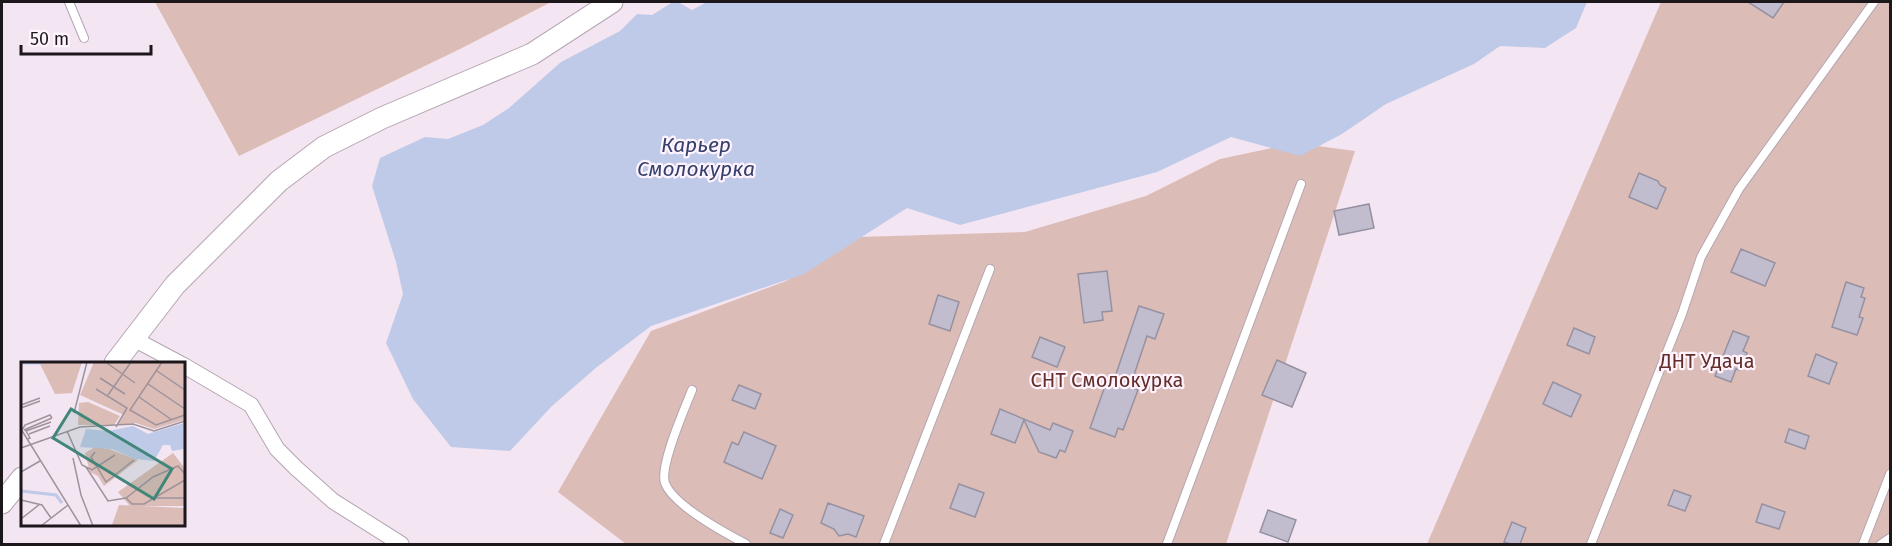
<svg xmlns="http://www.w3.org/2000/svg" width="1892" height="546" viewBox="0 0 1892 546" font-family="'Fira Sans',sans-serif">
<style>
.green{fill:#dcbcb6}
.water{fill:#bfcae9}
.building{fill:#c2bdce;stroke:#9691a1;stroke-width:1.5}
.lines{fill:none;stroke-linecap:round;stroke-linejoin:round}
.lane-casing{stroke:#b4a6b2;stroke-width:10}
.street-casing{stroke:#b4a6b2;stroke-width:17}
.secondary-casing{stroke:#b4a6b2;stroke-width:23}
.lane{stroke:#fff;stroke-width:8}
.street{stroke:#fff;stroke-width:15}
.secondary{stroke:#fff;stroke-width:21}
.labels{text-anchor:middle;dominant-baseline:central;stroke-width:4.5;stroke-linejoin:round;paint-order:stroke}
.park-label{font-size:20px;fill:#623029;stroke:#fff3fe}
.water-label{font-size:21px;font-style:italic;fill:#34416c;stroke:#fff3fe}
.inset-river{fill:none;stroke:#bfcae9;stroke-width:3}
.inset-road{fill:none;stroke:#9e939c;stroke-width:1.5}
.view{fill:#42867a;fill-opacity:0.15;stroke:#42867a;stroke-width:3}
.inset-edge{fill:none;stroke:#1c171b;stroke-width:3}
</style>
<rect width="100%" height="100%" fill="#f4e5f2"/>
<g class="green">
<path d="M155 2H551L462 48 239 156Z"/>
<path d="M1661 2H1890V544H1427Z"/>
<path d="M1295 143 1355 151 1226 544H626L558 492 651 331 786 281 859 237 1025 232 1146 196 1220 159Z"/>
</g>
<path class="water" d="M673 2H678L692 10 707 2H1587L1576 28 1545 48 1500 46 1474 64 1386 104 1342 134 1300 156 1231 137 1157 172 960 225 907 208 804 274 651 326 597 367 552 406 510 451 451 447 413 399 386 343 403 294 396 262 372 186 380 158 425 137 448 139 483 125 509 108 561 62 620 31 637 14 652 15Z"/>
<g class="building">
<path d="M1748 2H1784L1773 18Z"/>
<path d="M1639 173 1658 181 1660 185 1666 188 1657 209 1629 197Z"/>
<path d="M1369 204 1374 228 1339 235 1334 211Z"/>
<path d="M1741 249 1775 263 1765 286 1731 272Z"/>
<path d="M1107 271 1112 311 1102 312 1103 320 1084 323 1078 274Z"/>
<path d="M1846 282 1864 288 1861 297 1865 298 1859 317 1863 318 1857 335 1832 327Z"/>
<path d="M938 295 959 302 950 331 929 324Z"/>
<path d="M1139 306 1164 314 1155 339 1147 336 1132 381 1135 382 1133 388 1138 390 1123 430 1118 428 1115 437 1090 428 1109 375 1111 387 1113 383Z"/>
<path d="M1574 328 1595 337 1589 354 1567 345Z"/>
<path d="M1733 331 1749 337 1743 351 1747 353 1740 370 1736 369 1731 382 1715 376Z"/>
<path d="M1040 337 1065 347 1057 367 1032 357Z"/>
<path d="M1816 354 1837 363 1829 384 1808 376Z"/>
<path d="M1277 360 1306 373 1292 407 1262 395Z"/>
<path d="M1553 382 1581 395 1571 417 1543 404Z"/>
<path d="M739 385 761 394 755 409 732 400Z"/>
<path d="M1000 409 1050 430 1053 423 1073 431 1065 452 1060 450 1056 458 1039 452 1024 420 1015 443 991 434Z"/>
<path d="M1789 429 1809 436 1805 449 1785 442Z"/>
<path d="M744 432 776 446 762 479 724 462 732 442 738 445Z"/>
<path d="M959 484 984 493 975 517 950 508Z"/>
<path d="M1674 490 1691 496 1685 511 1668 505Z"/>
<path d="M828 503 864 516 856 537 848 534 839 536 834 529 821 523Z"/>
<path d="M1762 504 1785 512 1779 529 1756 522Z"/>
<path d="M780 509 793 515 783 538 770 533Z"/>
<path d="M1268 510 1296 520 1288 542 1260 532Z"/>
<path d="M1512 522 1526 528 1520 544H1511L1504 542Z"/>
</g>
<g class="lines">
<defs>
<g id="lane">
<path d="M69 2 84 38"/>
<path d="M692 390C685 408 659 466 665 483 673 505 725 533 746 544"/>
<path d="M884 544 990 269"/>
<path d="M1167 544 1301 184"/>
<path d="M1591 544 1682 314 1701 257 1739 189 1874 2"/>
<path d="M1863 544 1890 474"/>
<path d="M1881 544 1890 538"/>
</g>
<g id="street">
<path d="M134 339 179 363"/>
<path d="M183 365 251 405 277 449 296 468 333 501 401 544"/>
</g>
<g id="secondary">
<path d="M115 363 175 285 279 181 324 147 382 118 532 54 612 2"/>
<path d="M2 503 22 478"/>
</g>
</defs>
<use href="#lane" class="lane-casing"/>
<use href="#street" class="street-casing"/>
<use href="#secondary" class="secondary-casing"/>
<use href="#lane" class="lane"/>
<use href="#street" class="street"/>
<use href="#secondary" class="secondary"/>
</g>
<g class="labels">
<g class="park-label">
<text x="1707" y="361">ДНТ Удача</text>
<text x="1107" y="380">СНТ Смолокурка</text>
</g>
<g class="water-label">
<text x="696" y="145">Карьер<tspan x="696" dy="24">Смолокурка</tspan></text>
</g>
</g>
<g transform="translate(21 362)">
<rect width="164" height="164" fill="#f4e5f2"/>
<path d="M18 0H61L51 31 34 32ZM73 0H163V58L133 67 115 61 97 63 103 53 59 33ZM67 40 99 54 93 63H57L58 41ZM74 85 88 87 117 98 83 124 77 114 69 110 64 91ZM152 91 163 105V144H109L97 130ZM98 143 163 146V163H91Z" fill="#dcbcb6"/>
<path d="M163 61V87L151 89 149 83H142L133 99 114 97 91 87 59 85 65 67 87 69 112 64 127 72Z" fill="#bfcae9"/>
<path class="inset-river" d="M0 1H22M0 129 35 133 41 141"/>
<path class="inset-road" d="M141 0 109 48 135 63 164 53M86 1 114 21M136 9 164 28M79 16 104 32M127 22 164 47M75 27 106 46 95 65M87 33 110 0M118 35 151 58M0 43 19 36M0 46 19 39M53 51 66 0M0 67 60 164M1 68 4 63 29 53 31 56M3 68 31 56M46 69 61 103 71 108 94 93M8 72 29 64M6 77 9 76 5 69 30 60M0 86 59 65 112 62 133 69 164 59M74 90 70 95 85 120 113 98M52 96 60 133 72 164M65 105 87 139 105 136 132 115 157 104 164 112M0 110 19 99M105 136 111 142H123L164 118M133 136H164M0 138 21 143 30 156M0 157 19 142M20 164 47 143"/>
<path class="view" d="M50 47 151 107 133 137 32 76Z"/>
<rect width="164" height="164" class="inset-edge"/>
</g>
<rect width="1892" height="546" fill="none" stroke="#1c171b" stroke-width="6"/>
<path d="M21 45v9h130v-9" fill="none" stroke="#1c171b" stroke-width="3"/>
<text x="30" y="45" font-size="18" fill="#1c171b" stroke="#fff3fe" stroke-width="4.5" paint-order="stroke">50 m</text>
</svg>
